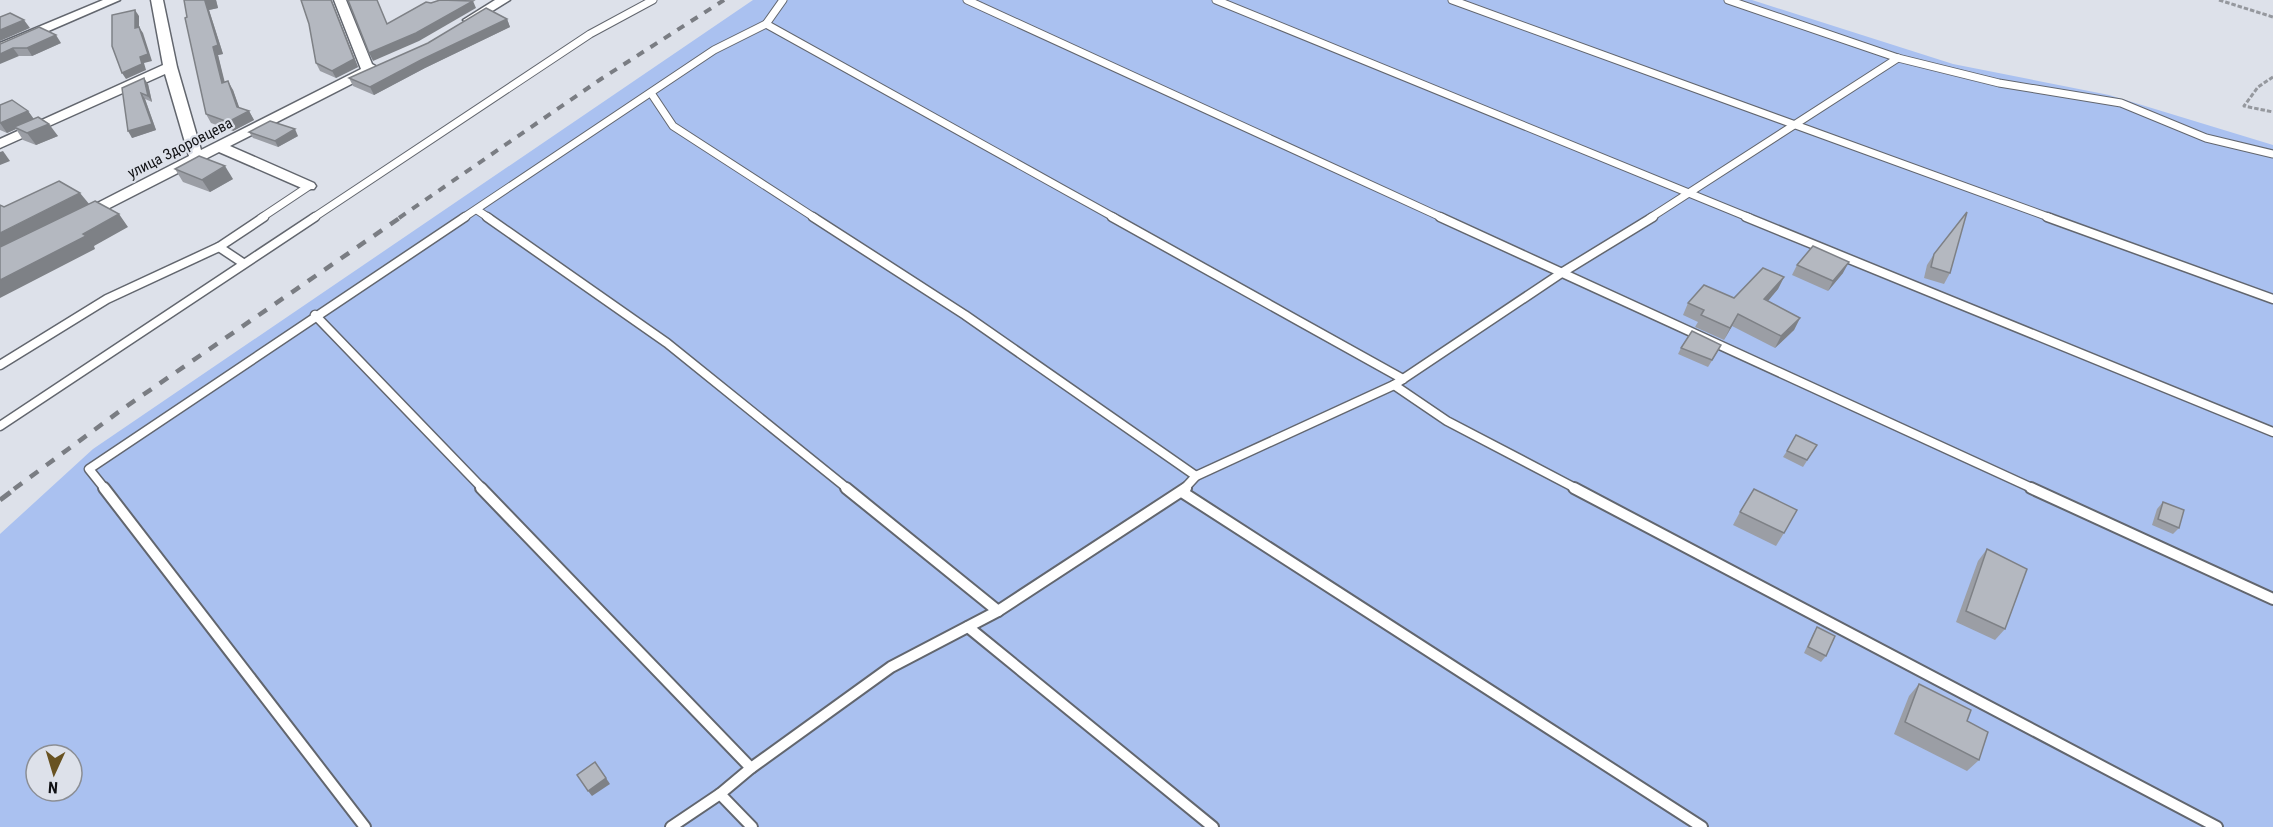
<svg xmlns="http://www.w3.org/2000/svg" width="2273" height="827" viewBox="0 0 2273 827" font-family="'Roboto Condensed',sans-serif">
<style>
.green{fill:#aac1f0;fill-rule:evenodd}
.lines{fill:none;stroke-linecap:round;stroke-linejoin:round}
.service-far2-casing{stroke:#62666e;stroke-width:9}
.service-far1-casing{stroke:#62666e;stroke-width:11}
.service-casing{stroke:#62666e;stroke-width:14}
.minor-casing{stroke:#62666e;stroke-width:3}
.path{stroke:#95989e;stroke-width:3;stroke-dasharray:4.5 2;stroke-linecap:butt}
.service-far2{stroke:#fff;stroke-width:7}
.service-far1{stroke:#fff;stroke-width:8}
.service{stroke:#fff;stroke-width:10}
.minor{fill:#fff;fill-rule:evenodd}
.rail-far2{stroke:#7a7d83;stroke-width:4;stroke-dasharray:8 8;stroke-linecap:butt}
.rail-far1{stroke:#7a7d83;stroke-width:4.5;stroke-dasharray:10 10;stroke-linecap:butt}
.rail{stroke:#7a7d83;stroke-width:5;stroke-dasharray:13 13;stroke-linecap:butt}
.wall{fill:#9b9ea5}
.shaded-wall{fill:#7e8186}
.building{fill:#b4b8c0;stroke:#7e8186;stroke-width:1.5}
.labels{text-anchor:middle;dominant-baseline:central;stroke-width:4.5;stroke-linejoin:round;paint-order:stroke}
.far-street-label{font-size:15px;fill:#101114;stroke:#dde1ea}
</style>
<rect width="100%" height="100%" fill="#dde1ea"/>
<path class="green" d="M753 0H1752L1953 64 2109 95 2273 145V827H0V534L93 449ZM36 755H72V791H36Z"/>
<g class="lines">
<defs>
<g id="service-far2">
<path d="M967 0 1443 218"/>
<path d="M1216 0 1750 218"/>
<path d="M1452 0 2051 218"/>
<path d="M1728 0 1898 58 1999 83 2121 103 2206 138 2273 154"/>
<path d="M766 24 1115 218"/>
<path d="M651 93 673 126 815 218"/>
<path d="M477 210 489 218"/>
<path d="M261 218 309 186"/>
<path d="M313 218 590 34 653 0"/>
<path d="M463 218 714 50 766 24 783 0"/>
<path d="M1650 218 1898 58"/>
</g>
<g id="service-far1">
<path d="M487 217 667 343 848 489"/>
<path d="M813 217 965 315 1196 476"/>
<path d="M1112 217 1403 379"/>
<path d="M1440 217 2034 489"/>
<path d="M1746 217 2273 432"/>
<path d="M2047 217 2273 299"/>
<path d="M219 247 264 217"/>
<path d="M315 315 483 489"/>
<path d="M0 365 107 299 219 247 243 263"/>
<path d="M1394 385 1447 421 1577 489"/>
<path d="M0 426 315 217"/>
<path d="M105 489 89 469 465 217"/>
<path d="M1184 489 1196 476 1394 385 1563 272 1653 217"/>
</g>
<g id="service">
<path d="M104 488 365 827"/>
<path d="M481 488 751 768"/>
<path d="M846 488 998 611"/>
<path d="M1574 488 2217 827"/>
<path d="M2031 488 2273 599"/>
<path d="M1182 492 1702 827"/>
<path d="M968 627 1213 827"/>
<path d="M720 794 752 827"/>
<path d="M671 827 720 794 751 768 891 667 998 611 1186 488"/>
</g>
<g id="minor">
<path d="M103 0H120L0 52V43Z"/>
<path d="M151 0H163L177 67 201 150 361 69 334 0H346L372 64 379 68 377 71 230 146 314 183 316 186 314 189H304L219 152 86 220H76L73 217 76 214 189 156 165 74 0 148V139L163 65Z"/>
<path d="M495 0H510L473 23 469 24 463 20Z"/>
</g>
</defs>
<use href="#service-far2" class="service-far2-casing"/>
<use href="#service-far1" class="service-far1-casing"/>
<use href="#service" class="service-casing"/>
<use href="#minor" class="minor-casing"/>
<g class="path">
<path d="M2219 0 2273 17"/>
<path d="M2273 77 2258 87 2244 106 2273 112"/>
</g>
<use href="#service-far2" class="service-far2"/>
<use href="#service-far1" class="service-far1"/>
<use href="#service" class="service"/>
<use href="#minor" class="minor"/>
<path class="rail-far2" d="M399 218 601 79 724 0"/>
<path class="rail-far1" d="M14 489 124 408 401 217"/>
<path class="rail" d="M0 500 16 488"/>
</g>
<g class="wall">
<path d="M184 0H216L218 8 209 10 223 54 218 55 224 82 233 90 239 108 249 111 254 120 233 131 211 123 206 114Z"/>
<path d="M301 0H332V1L358 67 336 78 320 71 316 63 309 24Z"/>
<path d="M507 19 510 27 425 68 374 95 353 86 349 78Z"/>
<path d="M61 43 32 56H19L0 44Z"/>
<path d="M148 84 152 102 145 99 156 130 132 138 122 88Z"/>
<path d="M0 105 28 111 34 119 58 136 36 145 23 140 16 129 7 133 0 130Z"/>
<path d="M249 132 298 136 278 147 253 138Z"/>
<path d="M175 169 233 179 210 192 183 182Z"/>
<path d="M1934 254 1950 273 1944 284 1924 278 1927 265Z"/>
<path d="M1797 265 1843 273 1828 291 1792 275Z"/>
<path d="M1784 277 1778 289 1767 301 1800 318 1794 330 1775 348 1732 326 1724 340 1695 327 1698 322 1683 315 1688 303 1734 298Z"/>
<path d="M1681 348 1718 351 1708 367 1678 354Z"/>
<path d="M1817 445 1803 467 1783 457 1787 451Z"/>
<path d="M2163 502 2179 528 2173 534 2152 525 2157 509Z"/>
<path d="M1740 512 1784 533 1776 546 1733 525Z"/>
<path d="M1987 549 2005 629 1995 640 1956 622 1978 561Z"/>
<path d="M1817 627 1826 656 1821 662 1804 653 1813 634Z"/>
<path d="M1919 684 1979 760 1967 771 1894 734 1909 696Z"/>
</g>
<g class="shaded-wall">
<path d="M211 0H216L218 8 209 10 223 54 218 55 227 91 222 83 213 47 205 1Z"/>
<path d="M331 0H332V1L358 67 336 78 332 71Z"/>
<path d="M473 1 476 8 419 41 373 61 369 53Z"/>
<path d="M135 10 139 16V34L135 28Z"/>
<path d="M507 19 510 27 425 68 374 95 370 87 421 60Z"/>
<path d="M24 20 30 28 0 41V30Z"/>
<path d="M139 27 143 33 152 61 144 63 146 70 126 79 122 73 140 57Z"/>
<path d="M56 35 61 43 32 56 27 48Z"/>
<path d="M13 48 19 56 0 64V54Z"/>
<path d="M144 78 148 84 152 102 148 96Z"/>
<path d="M228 81 233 90 242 115 249 111 254 120 233 131 228 122 237 107Z"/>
<path d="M141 93 145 99 156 130 132 138 128 131Z"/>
<path d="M28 111 35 121 14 127 16 129 7 133 0 123Z"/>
<path d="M49 124 58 136 36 145 27 133Z"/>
<path d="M295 129 298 136 278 147 275 141Z"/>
<path d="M3 151 10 161 0 165V152Z"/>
<path d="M225 166 233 179 210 192 202 180Z"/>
<path d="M80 193 90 205 0 251V233Z"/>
<path d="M119 214 128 227 94 246 95 249 0 298V280Z"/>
<path d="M1849 262 1843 273 1828 291 1833 281Z"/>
<path d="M1784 277 1778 289 1759 312 1764 299Z"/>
<path d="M1738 314 1732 326 1724 340 1730 328Z"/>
<path d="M1800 318 1794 330 1775 348 1781 336Z"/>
<path d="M606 778 610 784 592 796 588 791Z"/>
</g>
<g class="building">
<path d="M184 0H211L205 1 218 45 213 47 222 83 228 81 237 107 249 111 228 122 206 114 185 18 187 17Z"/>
<path d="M301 0H331L354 59 332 71 316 63 309 24Z"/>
<path d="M348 0H377L387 24 426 2 431 3 440 0 473 1 416 33 369 53Z"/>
<path d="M486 8 507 19 421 60 370 87 349 78 428 43Z"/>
<path d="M135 10V28L139 27 148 54 140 57 142 64 122 73 112 46V15Z"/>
<path d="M10 13 24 20 0 30V17Z"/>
<path d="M39 27 56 35 27 48H13L0 54V44Z"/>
<path d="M144 78 148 96 141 93 152 124 128 131 122 88Z"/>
<path d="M12 100 28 111 0 123V105Z"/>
<path d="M38 117 49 124 27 133 14 127Z"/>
<path d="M270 121 295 129 275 141 249 132Z"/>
<path d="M199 156 225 166 202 180 175 169Z"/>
<path d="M59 181 80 193 0 233V205L4 207Z"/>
<path d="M95 201 119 214 83 234 86 236 0 280V247Z"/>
<path d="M1967 212 1950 273 1931 267 1934 254Z"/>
<path d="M1813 246 1849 262 1833 281 1797 265Z"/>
<path d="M1763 268 1784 277 1764 299 1800 318 1781 336 1738 314 1730 328 1701 315 1704 310 1688 303 1704 285 1734 298Z"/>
<path d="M1692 331 1721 345 1712 360 1681 348Z"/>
<path d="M1796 435 1817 445 1807 460 1787 451Z"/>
<path d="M1754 489 1797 510 1784 533 1740 512Z"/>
<path d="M2163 502 2184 510 2179 528 2158 519Z"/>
<path d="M1987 549 2027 569 2005 629 1966 611Z"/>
<path d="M1817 627 1835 636 1826 656 1808 647Z"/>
<path d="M1919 684 1971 710 1967 721 1988 732 1979 760 1905 722Z"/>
<path d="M595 762 606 778 588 791 577 775Z"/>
</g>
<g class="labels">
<g class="far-street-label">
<text transform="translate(180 148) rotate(-27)">улица Здоровцева</text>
</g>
</g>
<g transform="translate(54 773) rotate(184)"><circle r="28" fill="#dde1ea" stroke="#8b8e94" stroke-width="1.5"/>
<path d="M0-4.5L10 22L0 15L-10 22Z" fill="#685221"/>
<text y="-9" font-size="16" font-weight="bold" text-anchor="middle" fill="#101114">N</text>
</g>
</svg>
